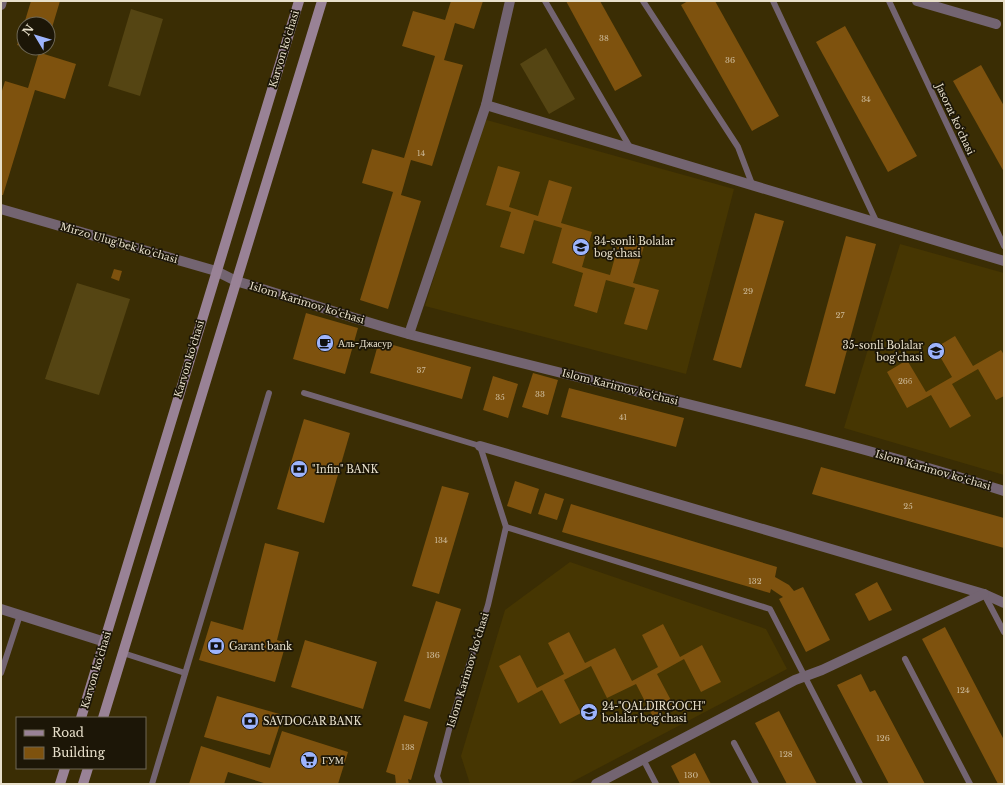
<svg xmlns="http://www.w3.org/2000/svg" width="1005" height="785" viewBox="0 0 1005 785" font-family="'Libre Baskerville',serif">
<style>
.built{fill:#463602}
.grass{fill:#554513}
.building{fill:#7e520e}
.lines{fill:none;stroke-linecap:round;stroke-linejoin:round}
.service{stroke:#736471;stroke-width:6}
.minor{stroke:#736471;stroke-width:10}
.secondary{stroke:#998296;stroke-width:10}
.labels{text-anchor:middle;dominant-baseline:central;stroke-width:3.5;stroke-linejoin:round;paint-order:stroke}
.number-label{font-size:8px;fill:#cebc9c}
.street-label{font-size:10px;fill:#e8e0cb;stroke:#1c1607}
.poi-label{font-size:10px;fill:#e8e0cb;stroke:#1c1607;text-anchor:start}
</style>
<rect width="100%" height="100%" fill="#3a2d04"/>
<g class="built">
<path d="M483 119 734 189 686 374 425 306Z"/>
<path d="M900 244 1004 273V475L844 428Z"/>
<path d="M570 562 766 629 787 669 568 784H470L461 756 505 610Z"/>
</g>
<g class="grass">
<path d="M131 9 163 19 140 96 108 86Z"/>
<path d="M546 48 575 99 549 114 520 64Z"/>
<path d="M77 283 130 299 99 395 45 379Z"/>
</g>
<g class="building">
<path d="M31 1H60L48 41V24H24Z"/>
<path d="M451 1H483L474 29 455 23 444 60 463 65 432 166 411 160 401 195 421 201 388 309 360 300 393 192 362 183 372 149 404 158 435 56 402 46 413 11 445 20Z"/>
<path d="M566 1H600L642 76 615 91Z"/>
<path d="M688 1H715L779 116 752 131 681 5Z"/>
<path d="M24 25V47L17 45Z"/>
<path d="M845 26 917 156 888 172 816 42Z"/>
<path d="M27 48H46L44 54 76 64 65 99 35 90 3 195H1V94L5 81 28 88 39 52Z"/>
<path d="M981 65 1004 106V172L953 81Z"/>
<path d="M498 166 520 172 509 207 538 216 549 180 572 187 561 223 592 232 582 267 610 275 620 239 644 246 633 283 659 290 647 330 624 324 635 288 606 280 597 313 574 306 583 273 552 263 562 228 534 220 524 254 500 247 511 212 486 205Z"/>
<path d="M755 213 784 221 741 368 713 360Z"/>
<path d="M846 236 876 244 835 394 805 386Z"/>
<path d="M114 269 122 271 119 281 111 278Z"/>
<path d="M306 313 358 328 345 374 293 359Z"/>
<path d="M955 336 973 366 1001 350 1004 355V396L996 400 978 369 952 384 971 416 950 428 931 395 907 408 887 372 907 360 926 392 952 377 935 348Z"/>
<path d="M379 341 471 367 462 399 370 373Z"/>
<path d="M533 373 558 380 548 415 522 407Z"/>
<path d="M493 376 518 384 508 418 483 410Z"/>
<path d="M569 388 684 418 676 447 561 417Z"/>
<path d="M304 419 350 433 324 523 277 509Z"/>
<path d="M821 467 1004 518V548L812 494Z"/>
<path d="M515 481 539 489 531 514 507 506Z"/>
<path d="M442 486 469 493 439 594 412 586Z"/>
<path d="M545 493 564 499 557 520 538 514Z"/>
<path d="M571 504 777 567 775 577 789 585 794 591 803 587 830 640 806 652 779 599 783 597 771 589 770 593 562 532Z"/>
<path d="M265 543 299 552 277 640 286 643 275 682 199 660 211 621 243 630Z"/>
<path d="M877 582 892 610 869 621 855 594Z"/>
<path d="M436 601 461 609 430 709 404 701Z"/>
<path d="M663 624 680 657 702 645 721 682 701 692 684 659 657 674 674 706 653 717 636 684 607 698 591 666 564 680 581 713 560 724 542 690 518 703 499 666 520 655 537 688 564 674 548 643 569 632 585 663 615 648 632 681 658 667 642 635Z"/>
<path d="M945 627 1004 740V784H998L922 639Z"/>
<path d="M305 640 377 662 363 709 291 687Z"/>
<path d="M861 674 870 692 875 690 925 784H889L837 685Z"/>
<path d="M217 696 283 715 270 755 204 737Z"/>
<path d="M779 711 817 784H787L755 723Z"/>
<path d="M404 715 428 722 411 780 408 779 409 784H396L395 775 386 772Z"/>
<path d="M282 731 348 752 338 784H267L228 772 224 784H189L201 746 270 768Z"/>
<path d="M695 753 711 784H680L671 766Z"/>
</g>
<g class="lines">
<g class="service">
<path d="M545 1 631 149"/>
<path d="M643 1 738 147 752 184"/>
<path d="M773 1 877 223"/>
<path d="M889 1 1004 246"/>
<path d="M304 393 480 446 506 527"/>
<path d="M984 594 1004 632"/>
<path d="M123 653 185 673"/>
<path d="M905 659 970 784"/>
<path d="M1 673 20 615"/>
<path d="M734 743 756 784"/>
<path d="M643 759 656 784"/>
<path d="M152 784 269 393"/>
<path d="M440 784 437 776 451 722 488 605 506 527 770 609 860 784"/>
</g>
<g class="minor">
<path d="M917 1 996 24"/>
<path d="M1 5 2 1"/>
<path d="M486 105 1004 261"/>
<path d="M1 209 216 271 236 281C294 298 353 319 412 335 609 387 809 429 1004 491"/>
<path d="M409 334 486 105 510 1"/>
<path d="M480 446 984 594 1004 603"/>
<path d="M1 609 105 642"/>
<path d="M596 784 795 680 822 670 984 594"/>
</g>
<g class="secondary">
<path d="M81 718 299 1"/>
<path d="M103 718 322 1"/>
<path d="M60 784 65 768"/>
<path d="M83 784 88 768"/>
</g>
</g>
<defs>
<symbol id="school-disc" viewBox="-11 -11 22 22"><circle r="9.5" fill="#9db4fd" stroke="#1c1607"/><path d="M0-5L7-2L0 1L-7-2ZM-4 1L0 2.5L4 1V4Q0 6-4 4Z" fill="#111"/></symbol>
<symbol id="cafe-disc" viewBox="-11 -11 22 22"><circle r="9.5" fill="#9db4fd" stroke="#1c1607"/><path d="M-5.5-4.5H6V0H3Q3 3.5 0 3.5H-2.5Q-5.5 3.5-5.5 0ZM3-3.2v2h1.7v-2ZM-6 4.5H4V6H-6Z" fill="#111"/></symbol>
<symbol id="bank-disc" viewBox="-11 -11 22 22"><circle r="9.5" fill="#9db4fd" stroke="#1c1607"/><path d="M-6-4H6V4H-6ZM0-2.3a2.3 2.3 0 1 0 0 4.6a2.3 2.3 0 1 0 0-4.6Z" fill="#111"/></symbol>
<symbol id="supermarket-disc" viewBox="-11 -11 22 22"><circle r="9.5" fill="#9db4fd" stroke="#1c1607"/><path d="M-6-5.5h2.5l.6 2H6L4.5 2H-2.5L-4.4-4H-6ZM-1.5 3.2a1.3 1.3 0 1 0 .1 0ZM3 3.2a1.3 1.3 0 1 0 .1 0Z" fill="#111"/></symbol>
</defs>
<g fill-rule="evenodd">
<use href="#school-disc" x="571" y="237" width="20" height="20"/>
<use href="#cafe-disc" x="315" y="333" width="20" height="20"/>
<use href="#school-disc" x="926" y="341" width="20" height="20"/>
<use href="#bank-disc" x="289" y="459" width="20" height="20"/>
<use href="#bank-disc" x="206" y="636" width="20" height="20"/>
<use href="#school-disc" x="579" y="702" width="20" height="20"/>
<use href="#bank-disc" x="240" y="711" width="20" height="20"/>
<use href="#supermarket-disc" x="299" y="750" width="20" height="20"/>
</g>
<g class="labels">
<g class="number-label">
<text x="604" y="38">38</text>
<text x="730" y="60">36</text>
<text x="866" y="99">34</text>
<text x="421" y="153">14</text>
<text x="748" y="291">29</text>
<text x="840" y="315">27</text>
<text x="421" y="370">37</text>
<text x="905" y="381">26б</text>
<text x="540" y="394">33</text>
<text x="500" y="397">35</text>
<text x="623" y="417">41</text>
<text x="908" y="506">25</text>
<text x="441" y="540">134</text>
<text x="755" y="581">132</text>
<text x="433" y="655">136</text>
<text x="963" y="690">124</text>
<text x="883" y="738">126</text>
<text x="408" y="747">138</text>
<text x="786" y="754">128</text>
<text x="691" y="775">130</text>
</g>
<g class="street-label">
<text transform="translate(284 49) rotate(-73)">Karvon ko'chasi</text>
<text transform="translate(955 119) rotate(65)">Jasorat ko‘chasi</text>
<text transform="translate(119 243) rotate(16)">Mirzo Ulug'bek ko'chasi</text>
<text transform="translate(307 303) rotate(17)">Islom Karimov ko‘chasi</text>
<text transform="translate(189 359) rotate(-73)">Karvon ko'chasi</text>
<text transform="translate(620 387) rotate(14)">Islom Karimov ko‘chasi</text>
<text transform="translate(933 470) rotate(16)">Islom Karimov ko‘chasi</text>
<text transform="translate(96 670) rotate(-73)">Karvon ko'chasi</text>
<text transform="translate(468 670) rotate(-73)">Islom Karimov ko‘chasi</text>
</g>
<g class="poi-label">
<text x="594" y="241">34-sonli Bolalar<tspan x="594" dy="12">bog'chasi</tspan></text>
<text x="338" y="343">Аль-Джасур</text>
<text x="923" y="345" text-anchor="end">35-sonli Bolalar<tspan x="923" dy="12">bog'chasi</tspan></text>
<text x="312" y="469">"Infin" BANK</text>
<text x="229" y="646">Garant bank</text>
<text x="602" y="706">24-"QALDIRGOCH"<tspan x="602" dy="12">bolalar bog'chasi</tspan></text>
<text x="263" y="721">SAVDOGAR BANK</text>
<text x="322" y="760">ГУМ</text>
</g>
</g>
<rect width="1005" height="785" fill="none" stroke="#e8e0cb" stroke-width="4"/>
<rect x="16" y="717" width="130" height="52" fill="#1c1607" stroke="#6e6755"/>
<rect x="24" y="730" width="20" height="6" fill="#998296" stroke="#6e6755"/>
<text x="52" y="737" font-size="12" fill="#e8e0cb">Road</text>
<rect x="24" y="747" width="20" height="12" fill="#7e520e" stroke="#6e6755"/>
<text x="52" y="757" font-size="12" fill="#e8e0cb">Building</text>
<g transform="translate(36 36) rotate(308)"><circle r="19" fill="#1c1607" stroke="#6e6755"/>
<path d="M0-3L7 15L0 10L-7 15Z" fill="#9db4fd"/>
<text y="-6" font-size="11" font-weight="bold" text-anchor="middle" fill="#e8e0cb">N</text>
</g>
</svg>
